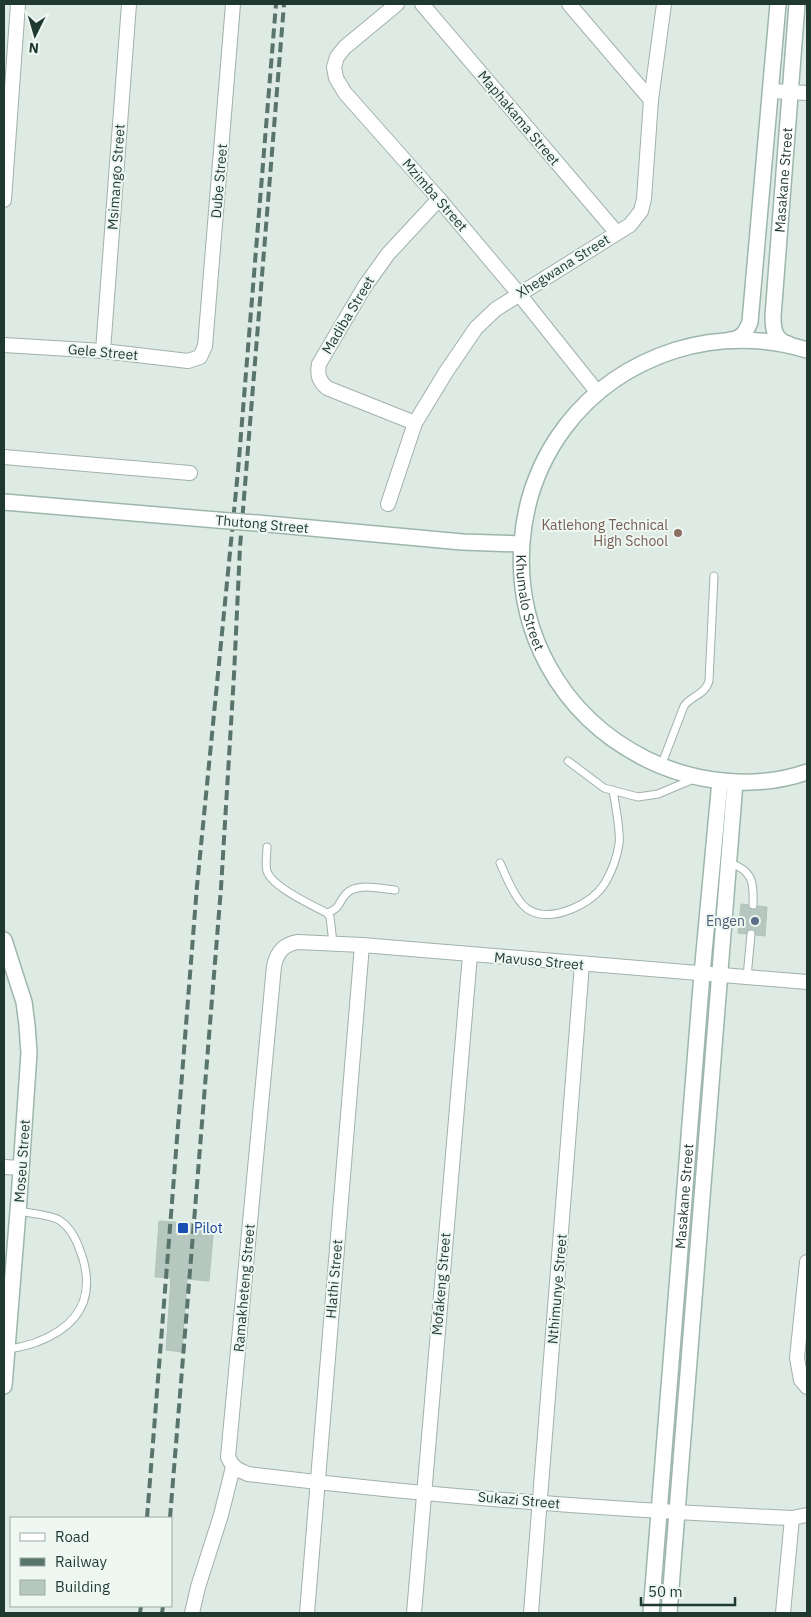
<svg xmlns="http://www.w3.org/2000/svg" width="811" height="1617" viewBox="0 0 811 1617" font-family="'IBM Plex Sans',sans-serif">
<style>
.building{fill:#b6c7bf;stroke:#b1c3ba}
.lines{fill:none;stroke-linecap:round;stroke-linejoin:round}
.lane-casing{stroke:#a1b1aa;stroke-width:9}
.street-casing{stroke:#a1b1aa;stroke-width:16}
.secondary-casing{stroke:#9db6ab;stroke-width:18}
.lane{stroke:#fff;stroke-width:7}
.street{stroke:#fff;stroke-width:14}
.secondary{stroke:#fff;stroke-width:15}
.rail{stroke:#59756b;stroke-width:4;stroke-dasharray:10 5;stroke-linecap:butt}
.secondary-bridge-casing{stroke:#9db6ab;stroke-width:18;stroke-linecap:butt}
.secondary-bridge{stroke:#fff;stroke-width:15}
.education-dot{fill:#8d6e63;stroke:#eef7f2;stroke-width:2}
.service-dot{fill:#5c6f8a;stroke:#eef7f2;stroke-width:2}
.transit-dot{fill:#1a4fb4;stroke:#eef7f2;stroke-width:2}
.labels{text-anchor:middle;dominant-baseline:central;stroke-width:4;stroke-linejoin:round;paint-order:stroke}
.street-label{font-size:14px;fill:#1f3930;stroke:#eef7f2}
.education-label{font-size:14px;fill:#785e54;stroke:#eef7f2;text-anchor:end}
.service-label{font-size:14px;fill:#4e5e75;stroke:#eef7f2;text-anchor:end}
.transit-label{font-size:14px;fill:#164399;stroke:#eef7f2;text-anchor:start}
</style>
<rect width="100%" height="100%" fill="#deeae4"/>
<g class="building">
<path d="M741 904 767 907 765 936 738 933Z"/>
<path d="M159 1221 214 1225 209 1281 187 1279 182 1352 166 1350 171 1278 155 1277Z"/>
</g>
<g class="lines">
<defs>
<g id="lane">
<path d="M568 761 604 788 638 797 658 794 696 778"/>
<path d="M661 766 684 706C692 695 705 695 709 681L714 576"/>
<path d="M267 847C267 854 265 864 267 871 272 887 312 905 327 913L330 917 333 943"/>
<path d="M500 863C506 876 517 905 531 911 554 922 592 904 605 883 612 871 617 857 619 844 621 832 615 804 613 790"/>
<path d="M729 863C753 870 754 883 753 905"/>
<path d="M327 913C341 908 337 904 346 894 356 882 381 889 395 890"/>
<path d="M747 977 751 934"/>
<path d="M7 1350C17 1347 28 1346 37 1342 76 1327 95 1301 83 1259 78 1244 73 1229 59 1220 51 1215 29 1213 18 1211"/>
</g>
<g id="street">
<path d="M397 4 345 47 337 57 334 67 336 78 345 93 439 199 519 294 598 393"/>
<path d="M422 4 616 232"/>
<path d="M569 4 651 100"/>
<path d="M771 91 807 93"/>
<path d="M4 200 18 4"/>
<path d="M4 345 103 351 188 361 200 357 205 346 233 4"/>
<path d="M103 351 129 4"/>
<path d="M415 423 327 388C319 381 317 375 319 364L365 286 388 254 439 199"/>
<path d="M4 457 190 473"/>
<path d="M388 504 415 423 446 372 476 328 496 309 630 225 641 211 644 199 651 100 664 4"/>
<path d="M807 982 362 945 298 942C284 944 277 952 274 966L228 1457C232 1467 238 1470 248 1474 428 1496 610 1510 792 1518L807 1515"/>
<path d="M4 1167 22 1168"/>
<path d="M807 1262 797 1358 801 1380 807 1387"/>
<path d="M192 1613 198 1587 221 1515 233 1467"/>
<path d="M307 1613 362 945"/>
<path d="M414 1613 470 955"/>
<path d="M531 1613 582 964"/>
<path d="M783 1613 792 1518"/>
</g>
<g id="secondary">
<path d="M730 340C742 339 746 332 750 322L778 4"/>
<path id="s1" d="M788 344C774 340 773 328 773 316L797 4"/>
<path id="s2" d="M807 350C765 337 719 337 676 350 484 411 467 669 646 759 694 783 756 790 807 772"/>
<path d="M4 502 217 520"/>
<path d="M257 523 462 542 521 544"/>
<path d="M4 940 24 1002 27 1025 29 1053 19 1199 4 1386"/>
<path id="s3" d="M651 1613 702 974 720 781"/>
<path d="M669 1613 735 782"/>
</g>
</defs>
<use href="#lane" class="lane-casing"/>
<use href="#street" class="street-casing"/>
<use href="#secondary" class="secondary-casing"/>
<use href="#lane" class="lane"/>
<use href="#street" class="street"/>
<use href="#secondary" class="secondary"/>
<g class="rail">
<path d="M147 1518 197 886 238 471 276 4"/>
<path d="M170 1518 221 888 234 675 240 547 284 4"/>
<path d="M140 1613 141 1606"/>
<path d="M162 1613 163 1606"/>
</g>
<defs>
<path id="secondary-bridge" d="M217 520 257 523"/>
</defs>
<use href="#secondary-bridge" class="secondary-bridge-casing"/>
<use href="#secondary-bridge" class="secondary-bridge"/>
</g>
<circle class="education-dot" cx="678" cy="533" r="5"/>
<circle class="service-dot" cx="755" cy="921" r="5"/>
<rect class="transit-dot" x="177" y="1222" width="12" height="12" rx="2.5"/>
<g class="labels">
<g class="street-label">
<text transform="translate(519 118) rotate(50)">Maphakama Street</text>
<text transform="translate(116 177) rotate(-86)">Msimango Street</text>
<text stroke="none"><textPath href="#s1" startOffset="171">Masakane Street</textPath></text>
<text transform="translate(219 181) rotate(-85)">Dube Street</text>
<text transform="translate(435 195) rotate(49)">Mzimba Street</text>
<text transform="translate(563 266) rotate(-32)">Xhegwana Street</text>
<text transform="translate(348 315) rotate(-59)">Madiba Street</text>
<text transform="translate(103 352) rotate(5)">Gele Street</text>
<text transform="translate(262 524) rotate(5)">Thutong Street</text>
<text stroke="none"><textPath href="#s2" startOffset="456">Khumalo Street</textPath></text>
<text transform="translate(539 961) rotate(5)">Mavuso Street</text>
<text transform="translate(22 1161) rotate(-86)">Moseu Street</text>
<text stroke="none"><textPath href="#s3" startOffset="418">Masakane Street</textPath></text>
<text transform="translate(334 1279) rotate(-85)">Hlathi Street</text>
<text transform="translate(441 1284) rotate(-85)">Mofakeng Street</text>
<text transform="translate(244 1288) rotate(-85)">Ramakheteng Street</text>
<text transform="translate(557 1289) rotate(-85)">Nthimunye Street</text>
<text transform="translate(519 1500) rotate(5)">Sukazi Street</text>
</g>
<g class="education-label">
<text x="668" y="525">Katlehong Technical<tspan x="668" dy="16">High School</tspan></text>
</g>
<g class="service-label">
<text x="745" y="921">Engen</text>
</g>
<g class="transit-label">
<text x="194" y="1228">Pilot</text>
</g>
</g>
<rect width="811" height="1617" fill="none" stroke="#1f3930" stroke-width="10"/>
<rect x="10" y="1517" width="162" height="90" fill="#eef7f2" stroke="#9baba4"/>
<rect x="20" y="1533" width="25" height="8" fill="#ffffff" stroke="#9baba4"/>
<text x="55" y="1542" font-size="15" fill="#1f3930">Road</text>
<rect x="20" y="1558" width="25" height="8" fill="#59756b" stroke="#9baba4"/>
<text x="55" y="1567" font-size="15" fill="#1f3930">Railway</text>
<rect x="20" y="1580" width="25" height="15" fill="#b6c7bf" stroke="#9baba4"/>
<text x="55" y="1592" font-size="15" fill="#1f3930">Building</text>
<g transform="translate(35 35) rotate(185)" stroke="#eef7f2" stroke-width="4" paint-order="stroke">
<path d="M0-4L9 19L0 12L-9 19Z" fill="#1f3930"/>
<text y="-8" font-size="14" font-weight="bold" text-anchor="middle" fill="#1f3930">N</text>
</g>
<path d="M641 1597v8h94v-8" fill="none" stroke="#1f3930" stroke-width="2.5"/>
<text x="648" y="1597" font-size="15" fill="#1f3930" stroke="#eef7f2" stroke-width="4" paint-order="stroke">50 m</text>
</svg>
